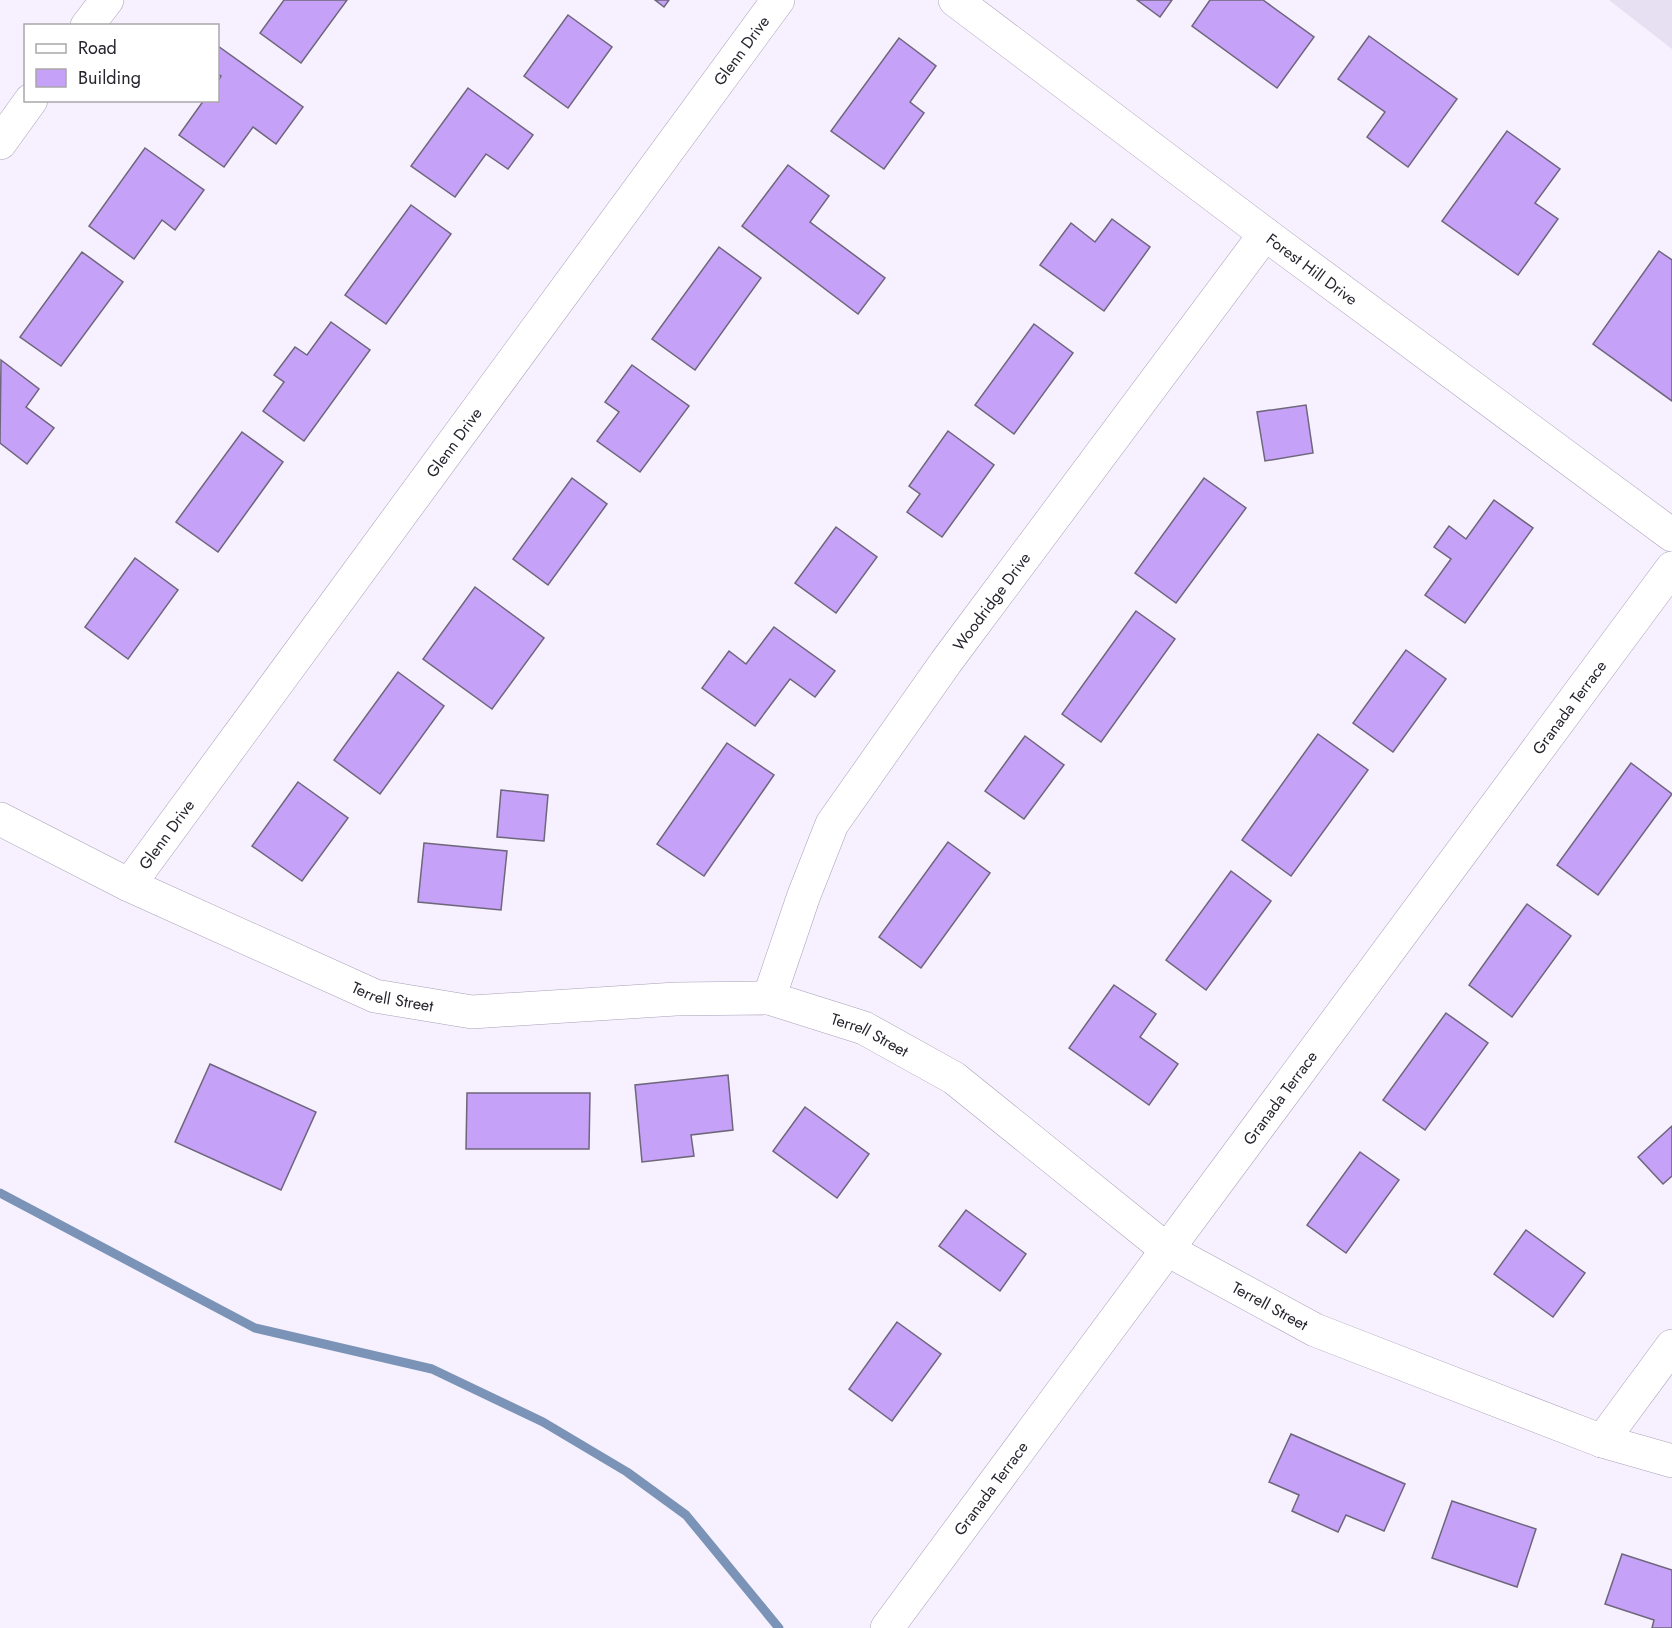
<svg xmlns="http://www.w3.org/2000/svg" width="1672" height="1628" viewBox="0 0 1672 1628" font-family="Jost,sans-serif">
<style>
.built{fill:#e7dff2}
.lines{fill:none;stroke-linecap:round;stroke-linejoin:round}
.stream{stroke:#7a93b6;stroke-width:9}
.building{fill:#c5a1f7;stroke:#6e667b;stroke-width:1.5}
.street-casing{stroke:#a9a0b7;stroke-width:34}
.street{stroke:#fff;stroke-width:33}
.labels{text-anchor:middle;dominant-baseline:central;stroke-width:4.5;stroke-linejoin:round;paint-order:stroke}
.street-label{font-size:16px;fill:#27242d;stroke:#fff}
</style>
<rect width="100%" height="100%" fill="#f6f0ff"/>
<path class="built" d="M1609 0H1672V49Z"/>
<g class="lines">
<path class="stream" d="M0 1193 255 1328 432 1369 543 1422 627 1472 686 1515 779 1628"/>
</g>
<g class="building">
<path d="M284 0H347L301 63 260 33Z"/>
<path d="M655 0H669L664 7Z"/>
<path d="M1137 0H1172L1160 17Z"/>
<path d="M1210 0H1263L1314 37 1277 88 1192 26Z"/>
<path d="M568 15 612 47 568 108 524 76Z"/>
<path d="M1369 36 1457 99 1408 167 1367 137 1385 112 1338 79Z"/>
<path d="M899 38 936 66 910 102 924 113 884 169 831 131Z"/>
<path d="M218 46 303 107 276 144 253 127 224 167 179 135 204 100H218V81L221 76 218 74Z"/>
<path d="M468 88 533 135 508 169 486 154 455 197 411 166Z"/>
<path d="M1507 131 1560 169 1535 203 1558 219 1518 275 1442 221Z"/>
<path d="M145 148 204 190 175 230 162 220 134 259 89 226Z"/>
<path d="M788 165 829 196 810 222 885 278 858 314 742 226Z"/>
<path d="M411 205 451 234 386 324 345 295Z"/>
<path d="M1112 219 1150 247 1104 311 1040 265 1071 223 1095 242Z"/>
<path d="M719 247 761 278 695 370 652 339Z"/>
<path d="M1659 251 1672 260V401L1593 344Z"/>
<path d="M82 252 123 282 61 366 20 337Z"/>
<path d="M331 322 370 350 304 441 263 411 284 382 274 375 295 347 307 355Z"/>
<path d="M1034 324 1073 353 1014 434 975 405Z"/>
<path d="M1 360 39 389 26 407 54 428 27 464 0 443Z"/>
<path d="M632 365 689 406 640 472 597 441 619 412 605 402Z"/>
<path d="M1306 405 1313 453 1265 461 1257 412Z"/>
<path d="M948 431 994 465 942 537 907 512 920 494 909 486Z"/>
<path d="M242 432 283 462 218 552 176 522Z"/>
<path d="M572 478 607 504 548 585 513 559Z"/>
<path d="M1204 478 1246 508 1176 603 1135 573Z"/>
<path d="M1494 500 1533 528 1465 623 1425 595 1451 559 1434 547 1449 526 1466 539Z"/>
<path d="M836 527 877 557 836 613 795 583Z"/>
<path d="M135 558 178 590 128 659 85 627Z"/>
<path d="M475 587 544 638 492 709 423 659Z"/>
<path d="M1136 611 1175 639 1101 742 1062 714Z"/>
<path d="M774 627 835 671 815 697 790 679 755 726 702 688 729 651 746 664Z"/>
<path d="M1406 650 1446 679 1393 752 1353 723Z"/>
<path d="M398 672 444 706 380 794 334 760Z"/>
<path d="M1318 734 1368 770 1291 876 1242 840Z"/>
<path d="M1025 736 1064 765 1024 819 985 791Z"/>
<path d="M727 743 774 775 704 876 657 844Z"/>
<path d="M1631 763 1672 794 1598 895 1557 865Z"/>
<path d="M298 782 348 818 302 881 252 846Z"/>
<path d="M501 790 548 795 544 841 497 837Z"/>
<path d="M948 842 990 873 921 968 879 937Z"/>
<path d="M424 843 507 851 501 910 418 902Z"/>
<path d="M1231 871 1271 901 1206 990 1166 960Z"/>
<path d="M1527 904 1571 936 1512 1017 1469 985Z"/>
<path d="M1114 985 1156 1014 1140 1037 1178 1064 1149 1105 1069 1048Z"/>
<path d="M1446 1013 1488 1043 1425 1130 1383 1100Z"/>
<path d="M210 1064 316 1112 281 1190 175 1142Z"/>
<path d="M728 1075 733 1130 691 1135 694 1156 642 1162 635 1085Z"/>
<path d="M467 1093H590L589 1149H466Z"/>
<path d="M805 1107 869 1154 837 1198 773 1151Z"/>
<path d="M1672 1126V1176L1663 1184 1638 1157Z"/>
<path d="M1360 1152 1399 1180 1346 1253 1307 1225Z"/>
<path d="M966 1210 1026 1254 1000 1291 939 1246Z"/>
<path d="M1526 1230 1585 1273 1553 1317 1494 1274Z"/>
<path d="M897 1322 941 1354 892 1421 849 1389Z"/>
<path d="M1291 1434 1405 1484 1384 1531 1346 1515 1338 1532 1292 1511 1299 1495 1269 1482Z"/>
<path d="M1452 1501 1536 1529 1517 1587 1432 1558Z"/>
<path d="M1622 1554 1672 1570V1628H1652L1654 1620 1605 1604Z"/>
</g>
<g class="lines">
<defs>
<g id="street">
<path id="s1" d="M955 0 1265 234 1672 535"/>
<path d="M87 26 107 0"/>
<path d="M0 143 31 100"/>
<path id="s2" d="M0 819 129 885 375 996 472 1012 676 999 769 998 864 1028 954 1078 1166 1249 1315 1330 1602 1441 1672 1461"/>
<path id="s3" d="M129 885 778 0"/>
<path id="s4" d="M769 998 804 895 832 824 946 662 1265 234"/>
<path d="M1602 1441 1672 1346"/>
<path id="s5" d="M887 1628 1672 568"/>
</g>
</defs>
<use href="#street" class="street-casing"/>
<use href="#street" class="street"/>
</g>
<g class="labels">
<g class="street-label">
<text stroke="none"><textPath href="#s3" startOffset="1035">Glenn Drive</textPath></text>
<text stroke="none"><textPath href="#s1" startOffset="447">Forest Hill Drive</textPath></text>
<text stroke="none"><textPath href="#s3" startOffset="549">Glenn Drive</textPath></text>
<text stroke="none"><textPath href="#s4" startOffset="459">Woodridge Drive</textPath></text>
<text stroke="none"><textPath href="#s5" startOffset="1146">Granada Terrace</textPath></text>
<text stroke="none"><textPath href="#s3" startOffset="63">Glenn Drive</textPath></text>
<text stroke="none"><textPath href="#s2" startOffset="432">Terrell Street</textPath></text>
<text stroke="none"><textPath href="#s2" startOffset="918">Terrell Street</textPath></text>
<text stroke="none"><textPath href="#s5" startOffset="660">Granada Terrace</textPath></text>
<text stroke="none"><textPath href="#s2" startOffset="1404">Terrell Street</textPath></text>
<text stroke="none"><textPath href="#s5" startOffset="174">Granada Terrace</textPath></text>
</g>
</g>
<rect x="24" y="24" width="195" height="78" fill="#ffffff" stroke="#a9a7ab" stroke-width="1.5"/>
<rect x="36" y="44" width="30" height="9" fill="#ffffff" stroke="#a9a7ab" stroke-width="1.5"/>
<text x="78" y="54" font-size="18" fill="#27242d">Road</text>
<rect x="36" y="69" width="30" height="18" fill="#c5a1f7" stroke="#a9a7ab" stroke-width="1.5"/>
<text x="78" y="84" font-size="18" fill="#27242d">Building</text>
</svg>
